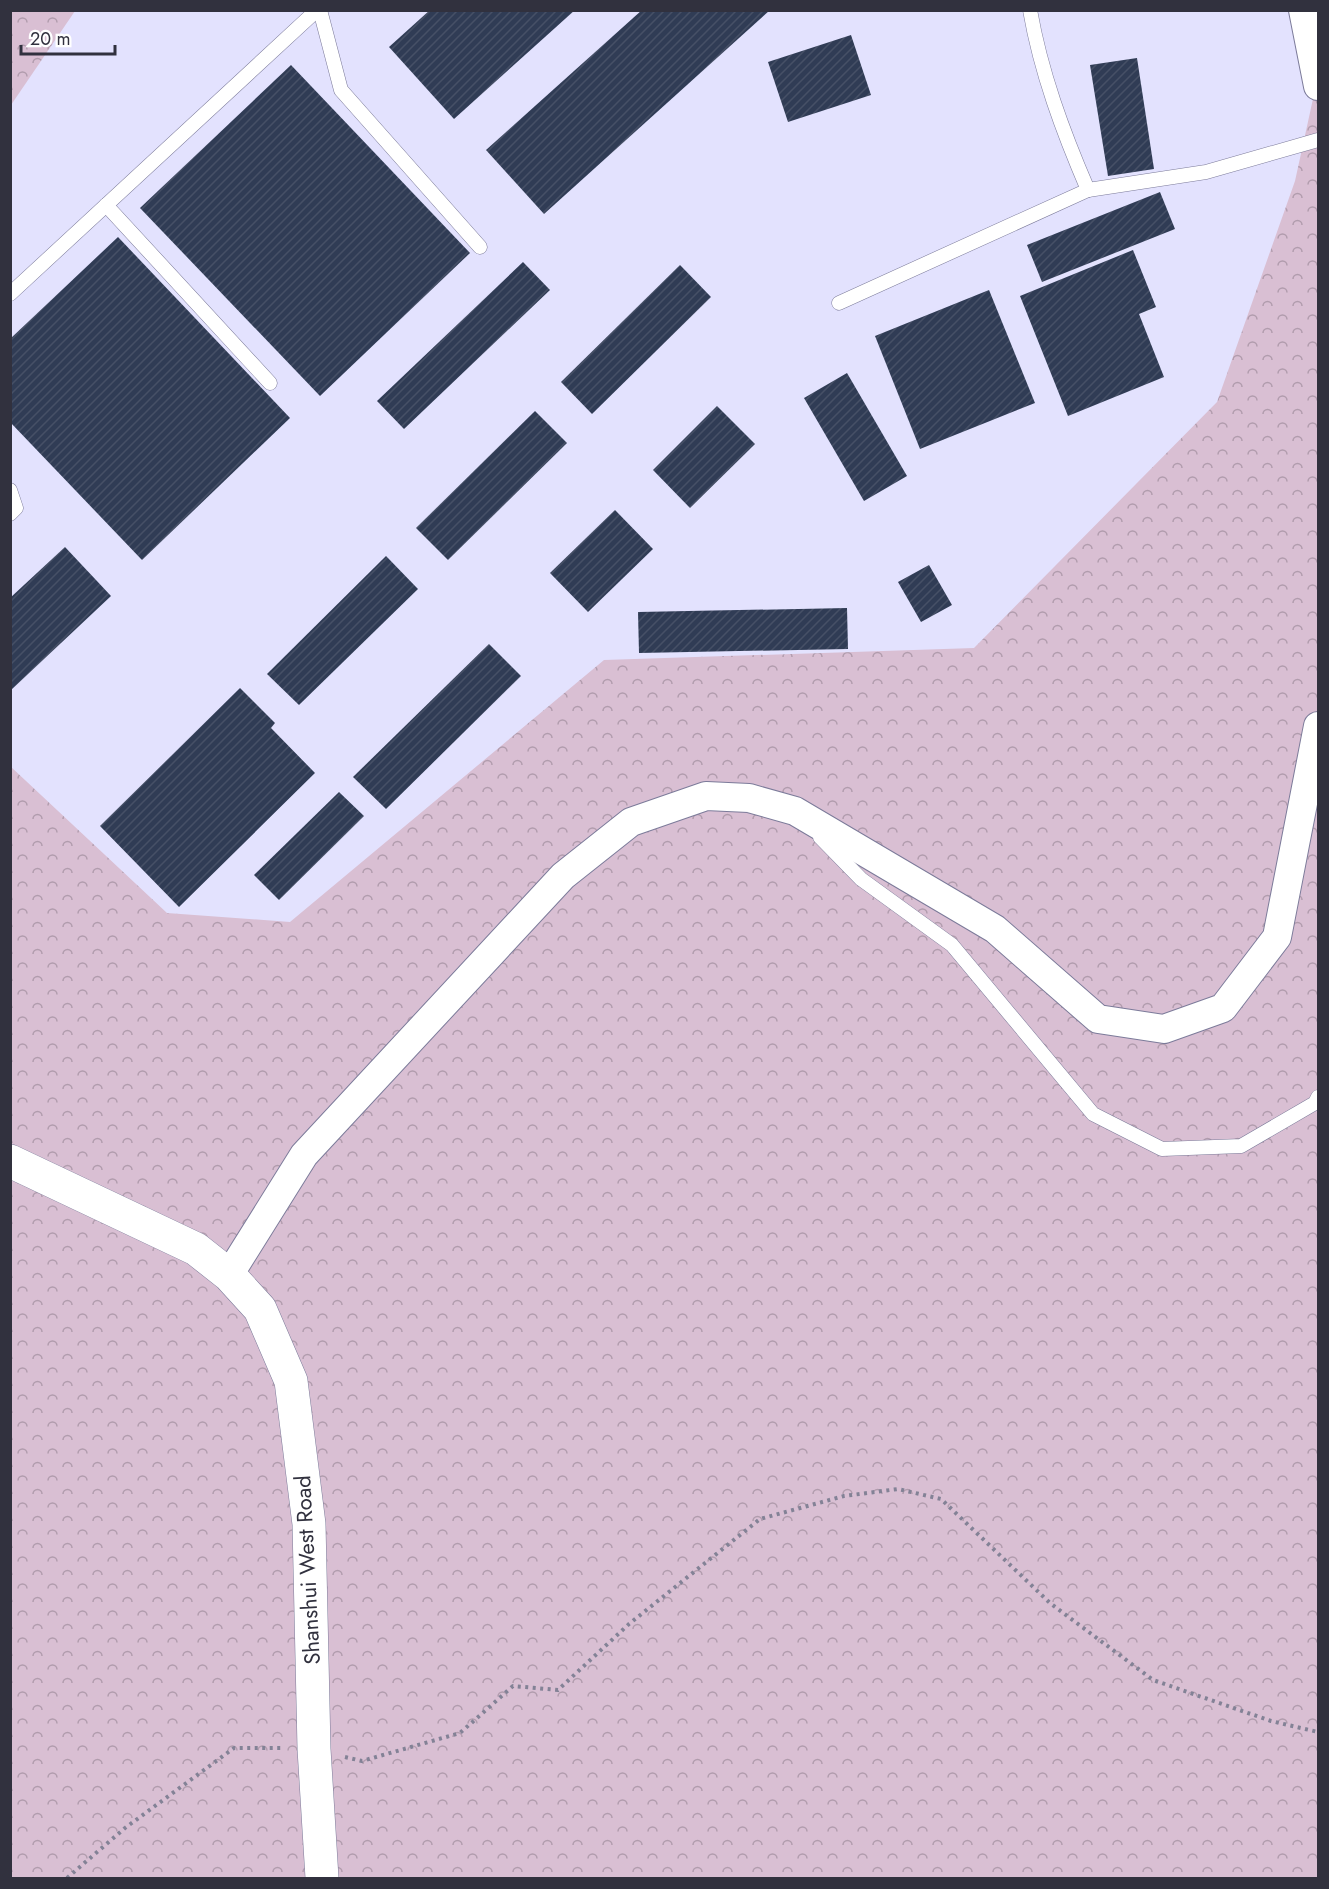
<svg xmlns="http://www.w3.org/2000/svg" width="1329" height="1889" viewBox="0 0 1329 1889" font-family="Jost,sans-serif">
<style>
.forest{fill:url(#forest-crowns)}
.building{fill:url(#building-hatch)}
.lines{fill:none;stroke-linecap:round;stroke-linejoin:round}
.service-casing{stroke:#7c7b9a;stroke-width:15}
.minor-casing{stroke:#7c7b9a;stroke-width:30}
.tertiary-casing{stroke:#7c7b9a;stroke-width:34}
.path{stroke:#838296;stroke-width:4;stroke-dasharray:3 4.5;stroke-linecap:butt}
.service{stroke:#fff;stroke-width:14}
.minor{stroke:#fff;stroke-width:28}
.tertiary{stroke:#fff;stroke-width:33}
.labels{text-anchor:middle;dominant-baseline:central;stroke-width:6;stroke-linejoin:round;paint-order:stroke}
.street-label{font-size:22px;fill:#31313e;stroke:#fff}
</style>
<defs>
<pattern id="forest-crowns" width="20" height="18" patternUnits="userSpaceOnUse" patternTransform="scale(1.5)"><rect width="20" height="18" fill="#d9bfd3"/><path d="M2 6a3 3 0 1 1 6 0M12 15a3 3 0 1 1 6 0" fill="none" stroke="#b19cad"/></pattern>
<pattern id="building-hatch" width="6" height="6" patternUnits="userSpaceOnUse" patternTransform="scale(1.5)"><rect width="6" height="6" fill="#303c55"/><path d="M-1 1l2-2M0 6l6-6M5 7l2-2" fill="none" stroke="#465066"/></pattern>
</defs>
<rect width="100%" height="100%" fill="#e3e2fe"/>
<g class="forest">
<path d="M11 10 75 11 11 105 10 11Z"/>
<path d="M1318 76V1878H11L10 766 167 913 290 922 604 660 974 648 1217 402 1295 181Z"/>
</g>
<g class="building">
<path d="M430 10H575L454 119 389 47Z"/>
<path d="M642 10H770L544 214 486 150Z"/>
<path d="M851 35 871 95 788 122 768 62Z"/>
<path d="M1137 58 1154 169 1108 176 1090 65Z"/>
<path d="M291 65 470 253 320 396 140 208Z"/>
<path d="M1160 192 1175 229 1042 282 1027 245Z"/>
<path d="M118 237 290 418 142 560 10 422V339Z"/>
<path d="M1133 250 1156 307 1139 314 1164 377 1068 416 1020 296Z"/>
<path d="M523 262 550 290 404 429 377 401Z"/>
<path d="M680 265 711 297 592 414 561 382Z"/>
<path d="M989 290 1035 403 920 449 875 336Z"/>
<path d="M847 373 907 476 864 501 804 398Z"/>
<path d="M717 406 755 444 690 508 653 470Z"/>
<path d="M535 411 567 443 448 560 416 528Z"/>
<path d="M615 510 653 549 588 612 550 573Z"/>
<path d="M65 547 111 596 10 691V598Z"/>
<path d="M386 556 418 589 299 705 267 674Z"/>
<path d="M929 565 952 605 921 622 898 582Z"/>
<path d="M847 608 848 649 639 653 638 612Z"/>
<path d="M489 644 521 676 386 809 353 777Z"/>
<path d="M240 688 275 723 271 728 315 773 179 907 100 826Z"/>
<path d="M339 792 364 816 279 900 254 875Z"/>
</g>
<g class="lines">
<defs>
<g id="service">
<path d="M320 10 341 90 480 247"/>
<path d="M1030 10C1041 73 1063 132 1088 190"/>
<path d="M106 205 270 383"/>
<path d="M10 294 317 10"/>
<path d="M839 303 1088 190 1206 172 1318 140"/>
<path d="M10 490 16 508 10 514"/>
<path d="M820 837 861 879 952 945 1093 1114 1162 1149 1241 1146 1315 1103 1318 1097"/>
</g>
<g id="minor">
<path d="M1303 10 1318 86"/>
<path d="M229 1275 304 1155 563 876 631 822 706 796 749 798 795 811 995 929 1098 1019 1164 1029 1223 1008 1277 937 1318 726"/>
</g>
<path id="tertiary" d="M10 1161 196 1249 229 1275 260 1309 291 1381 309 1524 314 1749 322 1878"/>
</defs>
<use href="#service" class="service-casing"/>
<use href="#minor" class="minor-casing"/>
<use href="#tertiary" class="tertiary-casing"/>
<g class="path">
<path d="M345 1757 362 1761 460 1733 513 1686 558 1690 629 1624 760 1519 844 1496 898 1489 941 1499 1050 1603 1153 1680 1271 1721 1318 1732"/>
<path d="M67 1878 125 1828 234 1748H282"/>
</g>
<use href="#service" class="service"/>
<use href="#minor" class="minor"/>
<use href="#tertiary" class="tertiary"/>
</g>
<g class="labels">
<g class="street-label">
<text transform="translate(307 1570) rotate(-93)">Shanshui West Road</text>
</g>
</g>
<rect width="1329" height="1889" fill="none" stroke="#31313e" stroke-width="24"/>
<path d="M21 45v9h94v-9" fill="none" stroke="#31313e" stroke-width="3"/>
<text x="30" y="45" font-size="18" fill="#31313e" stroke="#ffffff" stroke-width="4.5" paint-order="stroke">20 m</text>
</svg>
